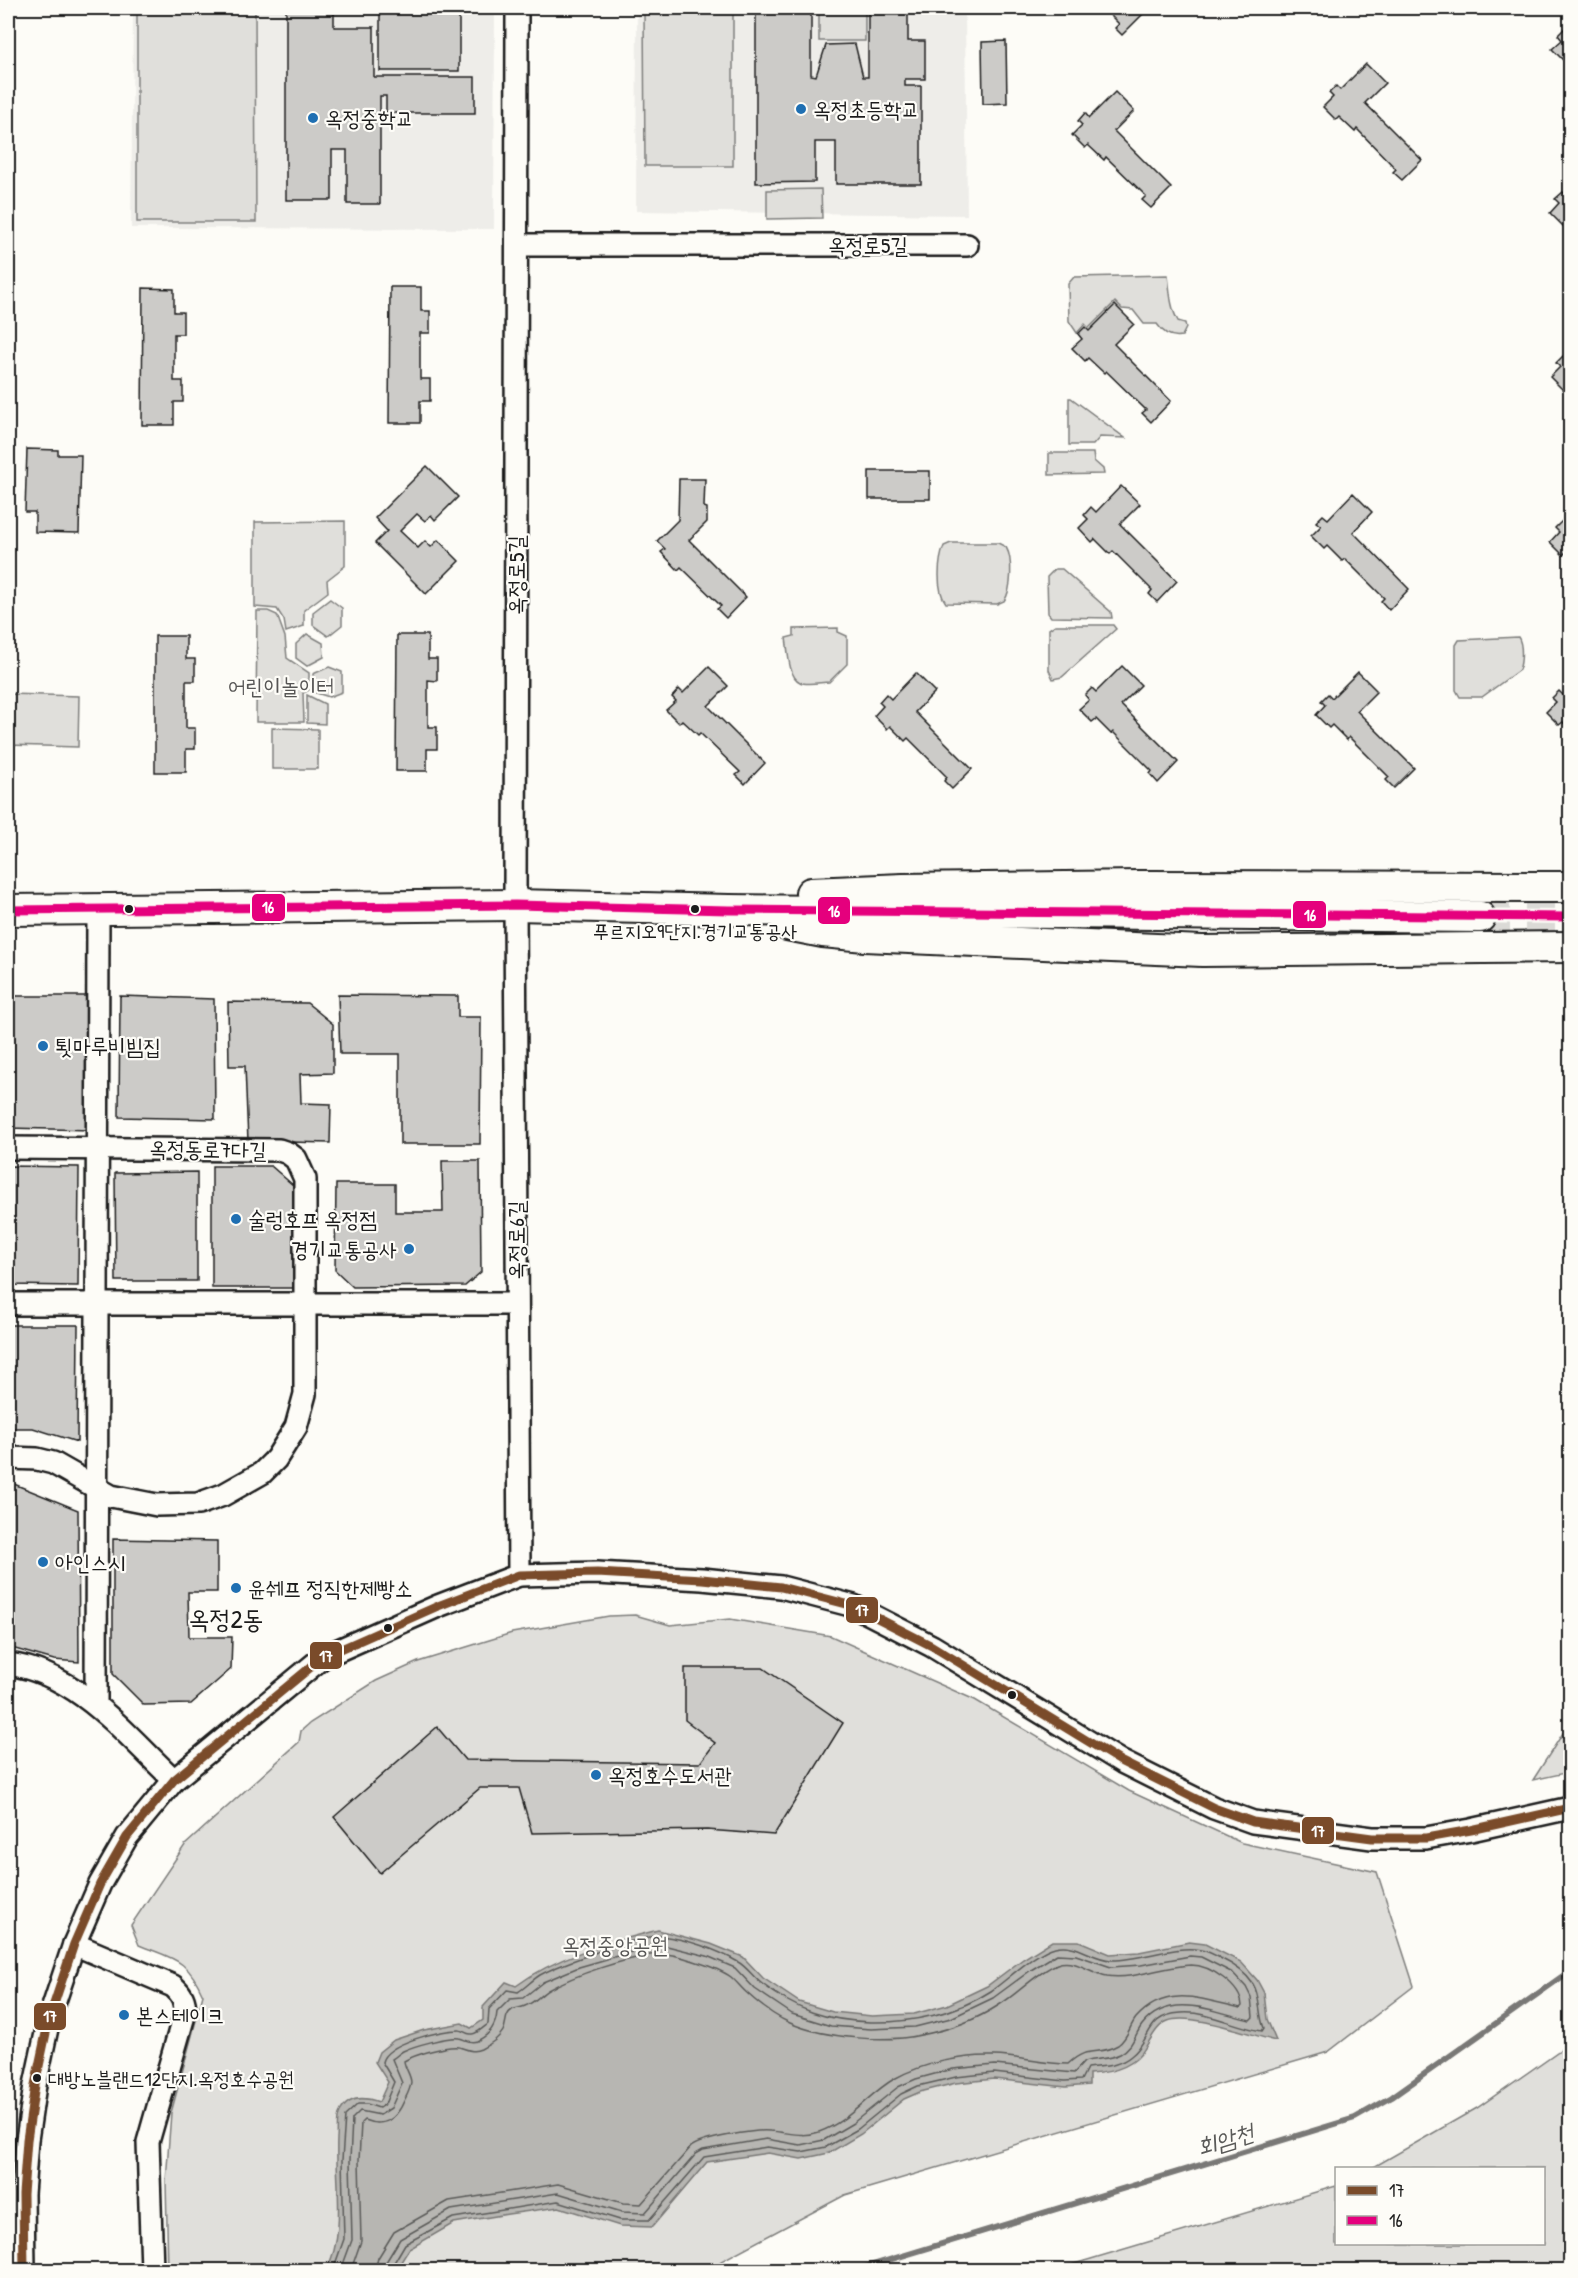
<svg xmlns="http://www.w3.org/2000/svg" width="1578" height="2278" viewBox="0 0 1578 2278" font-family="'Patrick Hand','Poor Story',sans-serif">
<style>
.built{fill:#eeede9}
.green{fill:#e0dfdb;stroke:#7e7e7c;stroke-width:1.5}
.water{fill:#b7b6b2;stroke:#797876;stroke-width:1.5}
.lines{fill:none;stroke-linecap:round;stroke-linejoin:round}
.shore{stroke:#5a5a58;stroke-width:1.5}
.stream{stroke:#797876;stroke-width:6}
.building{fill:#cccbc8;stroke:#1c1c1c;stroke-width:1.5}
.secondary-tunnel{stroke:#dbdad6;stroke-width:30;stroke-dasharray:30 15;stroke-linecap:butt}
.street-casing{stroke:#1c1c1c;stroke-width:26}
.secondary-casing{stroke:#1c1c1c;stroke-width:34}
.street{stroke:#fdfcf7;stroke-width:21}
.secondary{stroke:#fdfcf7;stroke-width:30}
.bus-1-casing{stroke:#fdfcf7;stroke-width:14}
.bus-2-casing{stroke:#fdfcf7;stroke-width:14}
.bus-1{stroke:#7a4b2a;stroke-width:9}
.bus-2{stroke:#e5007d;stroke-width:9}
.poi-dot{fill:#1f6fb2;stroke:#fdfcf7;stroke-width:2}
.bus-dot{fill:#1c1c1c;stroke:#fdfcf7;stroke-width:2}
.labels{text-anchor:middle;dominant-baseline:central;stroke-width:4.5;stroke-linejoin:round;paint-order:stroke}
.bus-label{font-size:20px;fill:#1c1c1c;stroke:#fdfcf7}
.poi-label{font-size:22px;fill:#1c1c1c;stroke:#fdfcf7;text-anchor:start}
.street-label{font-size:22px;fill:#1c1c1c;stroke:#fdfcf7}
.park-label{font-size:22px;fill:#575655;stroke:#fdfcf7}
.water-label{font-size:24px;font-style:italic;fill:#5a5a58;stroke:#fdfcf7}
.quarter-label{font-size:26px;fill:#1c1c1c;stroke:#fdfcf7}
.line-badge{stroke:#fdfcf7;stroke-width:2}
.badge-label{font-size:16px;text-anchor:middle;font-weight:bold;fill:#fff}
</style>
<rect width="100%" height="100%" fill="#fdfcf7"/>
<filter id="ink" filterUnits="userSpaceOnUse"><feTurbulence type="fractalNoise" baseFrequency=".0167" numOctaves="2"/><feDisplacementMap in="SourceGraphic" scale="12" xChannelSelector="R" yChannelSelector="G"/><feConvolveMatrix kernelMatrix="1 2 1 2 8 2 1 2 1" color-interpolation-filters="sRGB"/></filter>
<g filter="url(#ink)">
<g class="built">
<path d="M133 8H495L494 229 131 228Z"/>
<path d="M637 8H965L967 215 636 211Z"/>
</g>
<g class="green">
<path d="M137 8H255L256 222H137Z"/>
<path d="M644 8H733V166H645Z"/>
<rect x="819" y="8" width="46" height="33"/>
<path d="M821 189 822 218 767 219V190Z"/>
<path d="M1168 275C1170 291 1170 307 1178 321L1185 323 1186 328 1182 336C1171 338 1163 333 1157 324H1144L1133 310 1122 309 1115 302 1089 328 1085 324 1077 333 1069 321 1068 284 1074 277Z"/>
<path d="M1069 398H1071L1125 438 1100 437 1093 445H1069Z"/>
<path d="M1049 453H1093L1094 461 1103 469 1104 474 1049 475Z"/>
<path d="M345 521V566L327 580 328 592 304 610V626L286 632 284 620 277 609 255 607V522Z"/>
<path d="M951 543H998L1006 547C1013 559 1012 590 1004 601L997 604 946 603C936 590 938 561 944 546Z"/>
<path d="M1055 569H1062L1111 612 1112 618 1051 617 1048 613 1047 577Z"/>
<path d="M330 599 342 608V625L328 636 313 625V612Z"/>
<path d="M257 611H268L277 615 285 637 287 658 309 673V690L303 693 304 722H256Z"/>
<path d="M1055 625H1113L1116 629 1062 677 1053 679 1049 670V629Z"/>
<path d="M838 628V632L847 636V664L829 682C821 682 807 686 800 682 788 677 788 649 786 638L794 636V629Z"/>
<path d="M307 634 323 643 324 657 307 666 296 658V644Z"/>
<path d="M1518 637C1523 644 1522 662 1519 670L1482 697H1460L1456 690V645L1459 640Z"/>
<path d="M329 667 342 672V692L329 697 313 692V674Z"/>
<path d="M8 694 79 696 78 747 8 745Z"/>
<path d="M307 695 325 704V724L307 723Z"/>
<path d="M272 728 318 729V769H272Z"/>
<path d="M635 1615 670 1625 730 1619 831 1636 975 1700 1129 1791 1242 1843 1377 1872 1414 1986 1328 2052 845 2195 721 2261 711 2270H168L166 2181 171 2113 203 1995C187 1958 173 1959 139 1945L131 1925 185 1845 299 1742 301 1731 310 1723 376 1681 418 1662 512 1633 609 1616Z"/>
<path d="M1570 1722V1772L1533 1780Z"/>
<path d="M1570 2043V2270H1054L1336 2186V2244H1544V2168H1372L1477 2108Z"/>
</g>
<path class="water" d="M658 1930 711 1944 743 1957 763 1978 799 2002 833 2012 872 2016 914 2014 947 2005 987 1986 1023 1959 1052 1941H1079L1110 1954 1139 1952 1189 1942 1205 1944 1241 1962 1257 1980 1264 1993 1267 2019 1276 2041C1251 2035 1190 2012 1168 2021 1157 2025 1151 2039 1145 2048 1134 2068 1110 2073 1089 2074V2085L1066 2087 994 2079 956 2083 920 2092 904 2099 861 2134 829 2153 801 2159 768 2153 707 2162 652 2227 620 2226 559 2207 508 2214 454 2223 409 2249 396 2270H326C347 2234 335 2181 337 2139 338 2131 336 2119 340 2112 349 2095 365 2097 379 2102L388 2082 375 2062 379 2052 394 2040 424 2030 462 2023 471 2028 483 2020V2007L506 1982 516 1986C558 1955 608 1943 658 1930Z"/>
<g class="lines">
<g class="shore">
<path d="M333 2270 344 2239 342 2160 345 2116 358 2104H367L379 2108 385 2104 394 2082 382 2062C386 2043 441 2030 459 2030 463 2030 467 2035 472 2034 477 2034 484 2027 488 2024L489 2009 507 1990 518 1992C526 1987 532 1980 540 1975 558 1965 642 1934 661 1936 686 1939 716 1949 738 1962 747 1967 753 1977 761 1983 797 2011 825 2020 870 2022 911 2023 956 2014 991 1991 1007 1980 1037 1951 1055 1947 1077 1942 1091 1959 1111 1960 1140 1961 1176 1944 1201 1950 1208 1951 1215 1955 1222 1959 1235 1965 1245 1972 1253 1984 1261 1997 1258 2014 1264 2028L1262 2031C1235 2027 1208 2011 1181 2013 1145 2015 1152 2040 1131 2056 1118 2067 1103 2066 1087 2068L1081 2080 1065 2081 994 2073 956 2077 918 2086 901 2094 858 2129 826 2147 801 2152 767 2147 704 2157 649 2220H620L558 2201 453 2218 405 2244 392 2266V2270"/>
<path d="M341 2270 352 2240 350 2160 352 2119 360 2111 380 2115 391 2108 402 2083 392 2059C396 2057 399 2053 403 2051 413 2046 449 2036 459 2038 466 2039 469 2044 477 2041 490 2035 496 2026 497 2012L510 1999 523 1998 543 1982 579 1967 659 1944 707 1956 735 1968 755 1989 792 2014 831 2026 871 2029 915 2027 951 2018 993 1998 1031 1970 1057 1954 1076 1955 1111 1967 1141 1965 1190 1956 1201 1957 1233 1973 1246 1987 1251 1997 1253 2017 1250 2020C1215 2012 1170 1990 1142 2025 1134 2036 1133 2047 1120 2054 1108 2060 1096 2058 1084 2062L1074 2073 995 2065 953 2069 916 2079 898 2087 853 2123 824 2140 800 2145 766 2139 703 2150 696 2154 645 2213 622 2212 558 2193 451 2210 400 2239 386 2262 384 2270"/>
<path d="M351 2270 361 2241 359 2160 361 2123 364 2120C384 2128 396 2120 404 2101 407 2095 410 2090 411 2083 411 2075 405 2069 404 2061 414 2055 447 2045 459 2047 467 2049 472 2053 481 2049 489 2045 499 2038 503 2031 507 2024 504 2015 512 2010 515 2008 521 2008 525 2006 534 2003 540 1995 548 1990 578 1973 622 1960 655 1954 670 1951 719 1968 731 1977 737 1982 742 1989 748 1994 759 2004 776 2017 790 2023 824 2038 885 2043 921 2035 948 2030 976 2020 999 2005 1019 1993 1036 1973 1057 1964 1075 1958 1090 1973 1107 1976 1135 1980 1163 1966 1191 1965 1210 1965 1241 1986 1242 2006L1240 2008C1202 1999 1166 1984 1136 2018 1129 2027 1128 2038 1118 2045 1097 2057 1089 2044 1068 2064 1044 2064 1020 2057 995 2056 963 2055 922 2063 894 2079 868 2094 849 2122 819 2132 802 2138 788 2132 770 2131 756 2129 700 2139 691 2147L641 2204 623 2203 558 2184 449 2201 394 2232 378 2258 375 2270"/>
</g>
<path class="stream" d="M856 2270 1355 2118 1392 2097 1570 1971"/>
</g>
<g class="building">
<path d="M286 8H334V27H374V77H475V113H386V96H380V204H347V150H332V200H286Z"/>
<rect x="380" y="8" width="79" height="63"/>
<path d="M756 8H811V75L816 76 826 45 855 44 863 77H868V8H908V41H925V79H905V86H921V184H836V142H815V182L756 183Z"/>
<path d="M1103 8H1137L1143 14 1122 35 1115 28 1119 24Z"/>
<path d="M1565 28 1570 31V61L1569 59 1565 62 1552 49 1562 40 1558 35Z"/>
<path d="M1006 41 1007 103 983 104 982 42Z"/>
<path d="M1366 64 1385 83 1365 103 1422 160 1402 180 1393 172 1396 169 1357 129 1355 132 1339 117 1336 120 1323 107 1333 97 1329 93 1336 86 1340 90Z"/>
<path d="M1115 92 1134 111 1114 131 1171 188 1151 208 1142 200 1146 196 1106 157 1104 160 1088 145 1085 148 1072 135 1082 125 1078 121 1085 113 1089 118Z"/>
<path d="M1563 192 1567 196 1570 192V227L1566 223 1563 226 1550 213 1559 203 1555 199Z"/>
<path d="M390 287H421V311H430V333H420V379H430V401H420V423H389Z"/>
<path d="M143 288 174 289V312H183V334H174V381H183V402H174V425H142Z"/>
<path d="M1115 305 1134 324 1114 344 1171 401 1151 422 1142 413 1146 410 1106 371 1104 373 1088 358 1085 361 1072 348 1082 339 1078 334 1085 327 1089 331Z"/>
<path d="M1563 356 1567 360 1570 357V391L1566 387 1563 390 1550 377 1560 367 1556 363Z"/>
<path d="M27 449 58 450V455H81L79 533 35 532V512H25Z"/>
<path d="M427 466 458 497 435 520 431 515 425 521 417 514 400 531 418 548 425 541 431 547 438 540 459 561 426 594 375 543 387 531 375 518Z"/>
<rect x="869" y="471" width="61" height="28"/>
<path d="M679 479H705L704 507 707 508V522L689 540 746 597 726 618 717 609 721 606 681 567 678 570 661 552 665 549 657 541 678 520Z"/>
<path d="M1121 486 1140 504 1120 524 1177 581 1157 602 1149 594 1152 590 1113 551 1110 554 1095 539 1092 542 1079 528 1088 519 1084 515 1091 507 1096 512Z"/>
<path d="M1353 493 1372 512 1353 532 1409 589 1389 610 1381 601 1384 598 1345 559 1342 561 1327 546 1324 549 1311 536 1321 526 1316 522 1323 515 1328 519Z"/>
<path d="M1563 520 1567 525 1570 521V556L1566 552 1563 555 1550 542 1559 532 1555 528Z"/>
<path d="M397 635H428V659H437V681L428 680V727H437V749H427V771H396Z"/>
<path d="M155 636H186V659H195V681H186V728H195V749H186V772H155Z"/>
<path d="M1122 666 1141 685 1121 705 1178 762 1158 783 1150 774 1152 771 1113 732 1111 734 1096 719 1092 722 1079 709 1089 700 1085 695 1092 688 1096 692Z"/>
<path d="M709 667 728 686 708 706 765 763 745 784 736 775 740 772 700 733 698 735 682 720 679 723 666 710 676 701 672 697 679 689 683 693Z"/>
<path d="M1358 672 1377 691 1357 711 1414 768 1394 788 1386 780 1389 777 1349 737 1347 740 1332 725 1329 728 1316 715 1325 705 1321 701 1328 694 1332 698Z"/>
<path d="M916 673 935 692 915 712 972 769 952 789 944 781 947 777 908 738 905 741 890 726 887 729 874 716 883 706 879 702 886 694 891 699Z"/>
<path d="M1570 688V730L1563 722 1559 725 1546 712 1556 702 1552 698 1559 691 1563 695Z"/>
<path d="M338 995 458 996V1017H481L480 1144H400V1054H340Z"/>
<path d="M8 996H90L92 1130 8 1128Z"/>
<path d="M120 996 214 999 215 1119 119 1117Z"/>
<path d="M228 1002 307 1003 333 1024V1073L300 1074 301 1103 331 1104 330 1143 248 1141 245 1066H229Z"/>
<path d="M442 1161H480L481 1272 465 1286 353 1287 335 1270 336 1184H395V1212H443Z"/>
<path d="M8 1166 79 1167 78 1286 8 1285Z"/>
<path d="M212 1166H271L294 1186 295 1288H212Z"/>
<path d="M197 1172V1281H116L115 1173Z"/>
<path d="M8 1325H78L77 1442 33 1428H8Z"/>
<path d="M9 1482 78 1510 79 1662 54 1660 8 1647Z"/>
<path d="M113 1539 217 1541V1592H188L189 1637H232L231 1669 191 1704 144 1705 113 1674Z"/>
<path d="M685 1668H763L843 1723 774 1835 707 1830 532 1833 519 1788H480L380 1873 334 1817 437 1727 465 1760 700 1763 715 1743 685 1720Z"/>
</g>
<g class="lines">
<path class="secondary-tunnel" d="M1480 917H1570"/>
<defs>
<g id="street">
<path d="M517 8 515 905 519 1575"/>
<path d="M517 245H967"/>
<path d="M8 1148 279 1150 288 1153 296 1159 305 1179V1394L296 1427 276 1459 262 1473 223 1495 198 1504 157 1505 111 1496 53 1463 37 1459 8 1458"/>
<path d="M8 1304H516"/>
<path d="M8 1664C78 1673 125 1734 174 1780"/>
<path d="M96 1705 98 909"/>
<path d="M74 1944 173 1986C182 1994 185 2000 185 2012L148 2142 152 2270"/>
<path d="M24 2270 23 2194 27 2140 35 2085 49 2019 74 1944 100 1884 127 1837 174 1780 323 1657 438 1606 519 1575 597 1573 702 1579 781 1587 854 1606 932 1646 1122 1762 1214 1808 1253 1822 1372 1838H1426L1471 1830 1570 1808"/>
</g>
<g id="secondary">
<path d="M811 893 903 889 1139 886 1570 887"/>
<path d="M8 910 515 905 729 910 1480 917"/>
<path d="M787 925 823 932 865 936 1202 951 1570 947"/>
</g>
</defs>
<use href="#street" class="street-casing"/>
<use href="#secondary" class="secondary-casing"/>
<use href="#street" class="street"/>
<use href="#secondary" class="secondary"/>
<defs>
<path id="bus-1" d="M24 2270 23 2194 27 2140 35 2085 49 2019 74 1944 100 1884 127 1837 174 1780 323 1657 438 1606 519 1575 597 1573 702 1579 781 1587 854 1606 932 1646 1122 1762 1214 1808 1253 1822 1372 1838H1426L1471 1830 1570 1808"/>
<path id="bus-2" d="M8 910 515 905 729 910 1570 917"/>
</defs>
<use href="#bus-1" class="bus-1-casing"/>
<use href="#bus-2" class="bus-2-casing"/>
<use href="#bus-1" class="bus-1"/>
<use href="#bus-2" class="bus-2"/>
</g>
</g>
<g class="poi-dot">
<circle cx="801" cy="109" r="6"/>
<circle cx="313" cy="118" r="6"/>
<circle cx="43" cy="1046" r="6"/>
<circle cx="236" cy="1219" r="6"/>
<circle cx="409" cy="1249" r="6"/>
<circle cx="43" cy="1562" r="6"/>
<circle cx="236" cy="1588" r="6"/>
<circle cx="596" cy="1775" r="6"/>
<circle cx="124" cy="2015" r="6"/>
</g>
<g class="bus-dot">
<circle cx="129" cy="909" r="5"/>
<circle cx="695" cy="909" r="5"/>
<circle cx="388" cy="1628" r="5"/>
<circle cx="1012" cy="1695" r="5"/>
<circle cx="37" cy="2078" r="5"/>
</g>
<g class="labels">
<g class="bus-label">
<text x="695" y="930">푸르지오9단지.경기교통공사</text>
<text x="48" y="2078" text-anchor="start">대방노블랜드12단지.옥정호수공원</text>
</g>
<g class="poi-label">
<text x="813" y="109">옥정초등학교</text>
<text x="325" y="118">옥정중학교</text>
<text x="55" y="1046">툇마루비빔집</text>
<text x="248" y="1219">술렁호프 옥정점</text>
<text x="397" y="1249" text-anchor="end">경기교통공사</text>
<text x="55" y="1562">아인스시</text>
<text x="248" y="1588">윤쉐프 정직한제빵소</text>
<text x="608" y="1775">옥정호수도서관</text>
<text x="136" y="2015">본스테이크</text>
</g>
<g class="street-label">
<text x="868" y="245">옥정로5길</text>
<text transform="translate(516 575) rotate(-90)">옥정로5길</text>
<text transform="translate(208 1149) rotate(1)">옥정동로7다길</text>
<text transform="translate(516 1240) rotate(-90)">옥정로6길</text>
</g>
<g class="park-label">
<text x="281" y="686">어린이놀이터</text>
<text x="615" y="1945">옥정중앙공원</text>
</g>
<g class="water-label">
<text transform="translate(1225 2139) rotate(-17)">회암천</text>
</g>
<g class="quarter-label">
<text x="226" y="1618">옥정2동</text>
</g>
</g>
<g class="line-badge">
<rect x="251" y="893" width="35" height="29" rx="6" fill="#e5007d"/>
<rect x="817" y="896" width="34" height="29" rx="6" fill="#e5007d"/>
<rect x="1292" y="900" width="35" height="29" rx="6" fill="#e5007d"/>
<rect x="845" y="1596" width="34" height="28" rx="6" fill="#7a4b2a"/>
<rect x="309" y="1641" width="34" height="29" rx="6" fill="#7a4b2a"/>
<rect x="1301" y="1816" width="34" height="29" rx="6" fill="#7a4b2a"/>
<rect x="33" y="2002" width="34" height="29" rx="6" fill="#7a4b2a"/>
</g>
<g class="badge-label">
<text x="268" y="913">16</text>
<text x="834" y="917">16</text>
<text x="1310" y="921">16</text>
<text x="862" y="1616">17</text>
<text x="326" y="1662">17</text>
<text x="1318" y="1837">17</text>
<text x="50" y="2022">17</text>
</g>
<rect width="1578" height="2278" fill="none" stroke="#fdfcf7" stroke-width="30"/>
<rect x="15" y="15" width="1548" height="2248" fill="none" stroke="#1c1c1c" stroke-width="2" filter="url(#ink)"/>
<rect x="1335" y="2167" width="210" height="78" fill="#fdfcf7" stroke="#a3a29f" stroke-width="1.5"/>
<rect x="1347" y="2186" width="30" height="9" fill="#7a4b2a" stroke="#a3a29f" stroke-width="1.5"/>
<text x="1389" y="2197" font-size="18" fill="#1c1c1c">17</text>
<rect x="1347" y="2216" width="30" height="9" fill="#e5007d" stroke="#a3a29f" stroke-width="1.5"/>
<text x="1389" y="2227" font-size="18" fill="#1c1c1c">16</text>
</svg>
